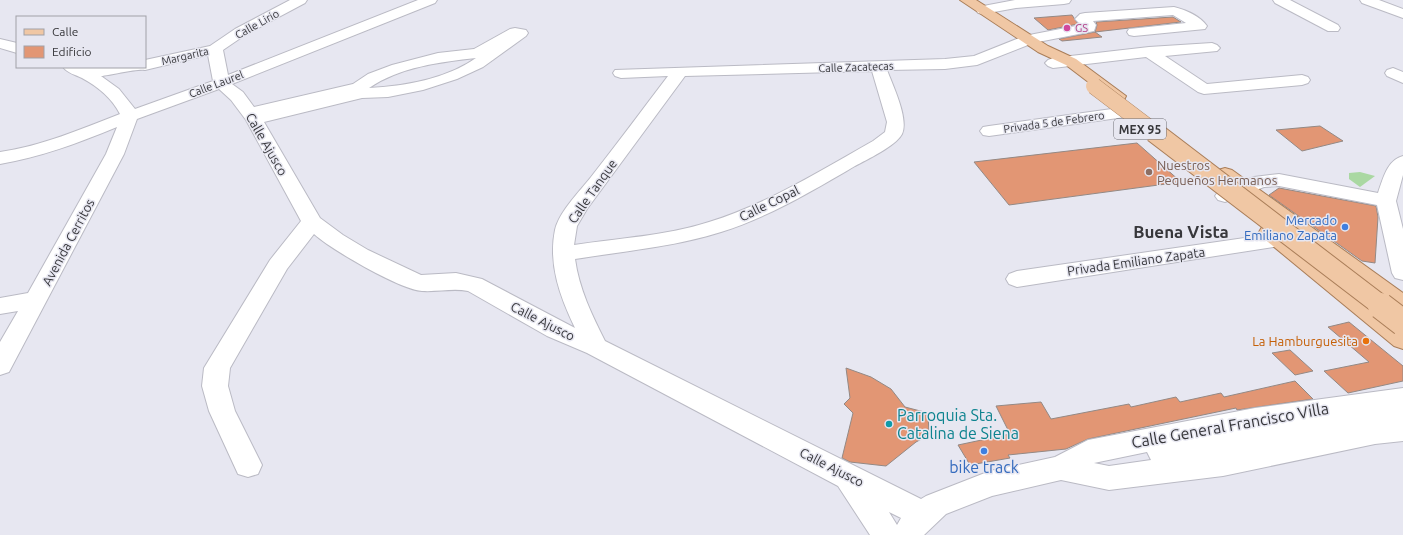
<svg xmlns="http://www.w3.org/2000/svg" width="1403" height="535" viewBox="0 0 1403 535" font-family="Ubuntu,sans-serif">
<style>
.green{fill:#aad8a2}
.building{fill:#e29674;stroke:#938985}
.lines{fill:none;stroke-linecap:round;stroke-linejoin:round}
.minor-casing{stroke:#babac4;stroke-width:2}
.major-casing{stroke:#a97d58;stroke-width:2}
.minor{fill:#fff;fill-rule:evenodd}
.major{fill:#f0c7a4;fill-rule:evenodd}
.major-bridge-far2-casing{stroke:#a97d58;stroke-width:17;stroke-linecap:butt}
.major-bridge-far1-casing{stroke:#a97d58;stroke-width:22;stroke-linecap:butt}
.major-bridge-casing{stroke:#a97d58;stroke-width:28;stroke-linecap:butt}
.major-bridge-far2{stroke:#f0c7a4;stroke-width:16}
.major-bridge-far1{stroke:#f0c7a4;stroke-width:20}
.major-bridge{stroke:#f0c7a4;stroke-width:26}
.hotel-dot{fill:#d1479c;stroke:#e7e7f1;stroke-width:1.5}
.education-dot{fill:#8d6e63;stroke:#e7e7f1;stroke-width:1.5}
.shop-dot{fill:#3f7fe0;stroke:#e7e7f1;stroke-width:1.5}
.food-dot{fill:#e8710a;stroke:#e7e7f1;stroke-width:1.5}
.culture-dot{fill:#0f9aa8;stroke:#e7e7f1;stroke-width:1.5}
.labels{text-anchor:middle;dominant-baseline:central;stroke-width:3;stroke-linejoin:round;paint-order:stroke}
.far-street-label{font-size:11px;fill:#37373b;stroke:#e7e7f1}
.far-hotel-label{font-size:11px;fill:#b23c85;stroke:#e7e7f1;text-anchor:start}
.shield{fill:#e7e7f1;stroke:#6c6c72;stroke-width:1}
.shield-label{font-size:12px;font-weight:bold;fill:#37373b}
.street-label{font-size:13px;fill:#37373b;stroke:#e7e7f1}
.education-label{font-size:13px;fill:#785e54;stroke:#e7e7f1;text-anchor:start}
.shop-label{font-size:13px;fill:#366cbe;stroke:#e7e7f1;text-anchor:end}
.food-label{font-size:13px;fill:#c56008;stroke:#e7e7f1;text-anchor:end}
.near-culture-label{font-size:16px;fill:#0d838f;stroke:#e7e7f1;text-anchor:start}
.near-street-label{font-size:16px;fill:#37373b;stroke:#e7e7f1}
.near-shop-label{font-size:16px;fill:#366cbe;stroke:#e7e7f1}
.district-label{font-size:17px;font-weight:bold;fill:#37373b;stroke:#e7e7f1}
</style>
<rect width="100%" height="100%" fill="#e7e7f1"/>
<path class="green" d="M1360 172 1375 176 1360 187 1349 179V173Z"/>
<g class="building">
<path d="M1072 15 1078 24 1048 30 1034 18Z"/>
<path d="M1173 17 1181 22 1095 32 1097 25 1096 22Z"/>
<path d="M1095 32 1102 37 1062 41 1059 39Z"/>
<path d="M1320 126 1343 141 1302 151 1276 130Z"/>
<path d="M1137 143 1181 182 1009 205 974 162Z"/>
<path d="M1279 188 1376 206 1378 217 1375 263 1362 261 1269 195Z"/>
<path d="M1349 322 1403 366V381L1348 393 1324 371 1369 362 1328 327Z"/>
<path d="M1290 350 1313 371 1295 375 1272 353Z"/>
<path d="M846 368 871 377 891 389 905 407 928 413 929 435 916 442 886 466 850 462 842 458 853 413 844 404 850 398Z"/>
<path d="M1295 381 1313 399 1237 410 1236 408 1088 439 1066 449 1008 455 1010 458 970 465 958 445 1010 434 996 406 1041 402 1051 419 1129 404 1131 407 1176 397 1180 402 1221 393 1224 397Z"/>
</g>
<g class="lines">
<defs>
<g id="minor">
<path d="M290 0H307L305 3 245 35 223 50 228 75 418 0H437L435 3 232 84 243 92 254 107 353 84 368 74 392 65 438 53 474 49 510 29 515 28 526 30 528 33 526 36 483 67 457 79 423 90 388 97 362 98 264 122 320 218 343 235 368 250 421 275 456 273 482 279 575 328C560 297 548 264 555 230 559 212 580 191 591 177 617 144 642 110 668 76L621 78 615 76 613 73 615 70 945 59 974 56 1024 36 1081 25 1075 19 1080 14 1085 13 1174 7C1186 10 1200 16 1207 26L1205 29 1134 36 1129 35 1127 32 1129 29 1186 23 1173 15 1093 21 1096 25 1094 31 1033 43 977 65 945 69 887 70C893 86 909 119 902 134 896 146 866 160 855 166 812 191 769 217 721 232 674 247 624 251 575 259 579 289 592 315 605 341L921 499 926 496 990 471 1055 457 1088 440 1255 408 1403 388V441L1375 444 1223 476 1109 490 1061 480 992 496 946 514 924 535H870L838 486 587 353 547 336 468 291C453 288 438 292 422 291 399 289 332 250 314 234L287 269 230 368 228 386 235 411 262 465 258 474 248 477 238 474 209 411 202 386 204 368 270 260 301 221 246 120 231 100 219 89 137 119 124 154 9 372 0 375V342L18 311 0 314V298L28 293 106 154 117 127C78 143 41 157 0 164V152C42 146 81 129 120 114 112 98 97 86 82 78 76 75 67 73 63 67L87 68 145 67V60L210 46 235 29ZM208 55 213 81 135 109 119 89 101 76C110 75 140 68 145 70ZM476 58C446 79 405 86 369 88 400 67 440 62 476 58ZM872 71 887 122 885 132 873 141C820 171 767 204 709 222 666 236 619 238 574 245L577 226 587 209 685 76ZM1147 452 1151 460 1109 466 1094 463ZM889 512 901 518 897 525Z"/>
<path d="M1015 0H1071L1069 3 1064 4 1016 8 983 14 978 13 976 10 978 7Z"/>
<path d="M1273 0H1290L1338 25 1340 28 1338 31H1328L1275 3Z"/>
<path d="M1360 0H1379L1403 9V18L1362 3Z"/>
<path d="M0 39 17 43V53L0 48Z"/>
<path d="M1212 43 1217 45 1220 48 1217 51 1165 56 1207 84 1302 75 1308 77 1310 80 1308 83 1302 85 1204 94 1198 92 1146 57 1053 68 1048 66 1045 63 1048 60 1053 58 1149 47Z"/>
<path d="M1393 68 1403 72V83L1387 76 1385 73 1387 70Z"/>
<path d="M1119 108 1125 109 1128 113 1125 117 989 136 983 135 980 131 983 127 989 126Z"/>
<path d="M1403 156V175L1396 201 1403 229V280L1395 278 1392 273 1377 205 1279 186 1264 187 1225 202 1218 200 1215 196 1218 192 1254 177 1279 174 1378 193C1383 179 1387 160 1403 156Z"/>
<path d="M1279 233 1286 235 1290 240 1286 245 1017 287 1009 284 1006 279 1009 274 1017 271Z"/>
</g>
<g id="major">
<path d="M960 0H976L1048 46 1076 59 1126 96 1124 100 1118 101 1112 100 1066 65 1038 52Z"/>
<path d="M1225 168 1232 170 1403 293V313L1395 311 1218 178 1215 174 1218 170Z"/>
<path d="M1269 225 1276 227 1403 327V349L1394 346 1262 237 1259 232 1262 227Z"/>
</g>
</defs>
<use href="#minor" class="minor-casing"/>
<use href="#major" class="major-casing"/>
<use href="#minor" class="minor"/>
<use href="#major" class="major"/>
<defs>
<path id="major-bridge-far2" d="M1094 86 1156 133"/>
<path id="major-bridge-far1" d="M1154 132 1383 307"/>
<path id="major-bridge" d="M1381 306 1403 323"/>
</defs>
<use href="#major-bridge-far2" class="major-bridge-far2-casing"/>
<use href="#major-bridge-far1" class="major-bridge-far1-casing"/>
<use href="#major-bridge" class="major-bridge-casing"/>
<use href="#major-bridge-far2" class="major-bridge-far2"/>
<use href="#major-bridge-far1" class="major-bridge-far1"/>
<use href="#major-bridge" class="major-bridge"/>
</g>
<circle class="hotel-dot" cx="1067" cy="28" r="4"/>
<circle class="education-dot" cx="1149" cy="172" r="4"/>
<g class="shop-dot">
<circle cx="1345" cy="227" r="4"/>
<circle cx="984" cy="451" r="4"/>
</g>
<circle class="food-dot" cx="1366" cy="341" r="4"/>
<circle class="culture-dot" cx="889" cy="424" r="4"/>
<g class="labels">
<g class="far-street-label">
<text transform="translate(257 24) rotate(-29)">Calle Lirio</text>
<text transform="translate(185 56) rotate(-13)">Margarita</text>
<text transform="translate(856 67) rotate(-2)">Calle Zacatecas</text>
<text transform="translate(216 84) rotate(-21)">Calle Laurel</text>
<text transform="translate(1054 122) rotate(-8)">Privada 5 de Febrero</text>
</g>
<g class="far-hotel-label">
<text x="1075" y="28">GS</text>
</g>
<rect class="shield" x="1114" y="119" width="52" height="20" rx="3"/>
<g class="shield-label">
<text x="1140" y="129">MEX 95</text>
</g>
<g class="street-label">
<text transform="translate(267 144) rotate(60)">Calle Ajusco</text>
<text transform="translate(592 191) rotate(-55)">Calle Tanque</text>
<text transform="translate(769 203) rotate(-26)">Calle Copal</text>
<text transform="translate(68 242) rotate(-62)">Avenida Cerritos</text>
<text transform="translate(1136 261) rotate(-8)">Privada Emiliano Zapata</text>
<text transform="translate(543 321) rotate(27)">Calle Ajusco</text>
<text transform="translate(832 467) rotate(27)">Calle Ajusco</text>
</g>
<g class="education-label">
<text x="1157" y="165">Nuestros<tspan x="1157" dy="15">Pequeños Hermanos</tspan></text>
</g>
<g class="shop-label">
<text x="1337" y="220">Mercado<tspan x="1337" dy="15">Emiliano Zapata</tspan></text>
</g>
<g class="food-label">
<text x="1358" y="341">La Hamburguesita</text>
</g>
<g class="near-culture-label">
<text x="897" y="415">Parroquia Sta.<tspan x="897" dy="18">Catalina de Siena</tspan></text>
</g>
<g class="near-street-label">
<text transform="translate(1230 425) rotate(-10)">Calle General Francisco Villa</text>
</g>
<g class="near-shop-label">
<text x="984" y="467">bike track</text>
</g>
<g class="district-label">
<text x="1181" y="231">Buena Vista</text>
</g>
</g>
<rect x="16" y="16" width="130" height="52" fill="#e7e7f1" stroke="#a1a1a8"/>
<rect x="24" y="29" width="20" height="6" fill="#f0c7a4" stroke="#a1a1a8"/>
<text x="52" y="36" font-size="12" fill="#37373b">Calle</text>
<rect x="24" y="46" width="20" height="12" fill="#e29674" stroke="#a1a1a8"/>
<text x="52" y="56" font-size="12" fill="#37373b">Edificio</text>
</svg>
